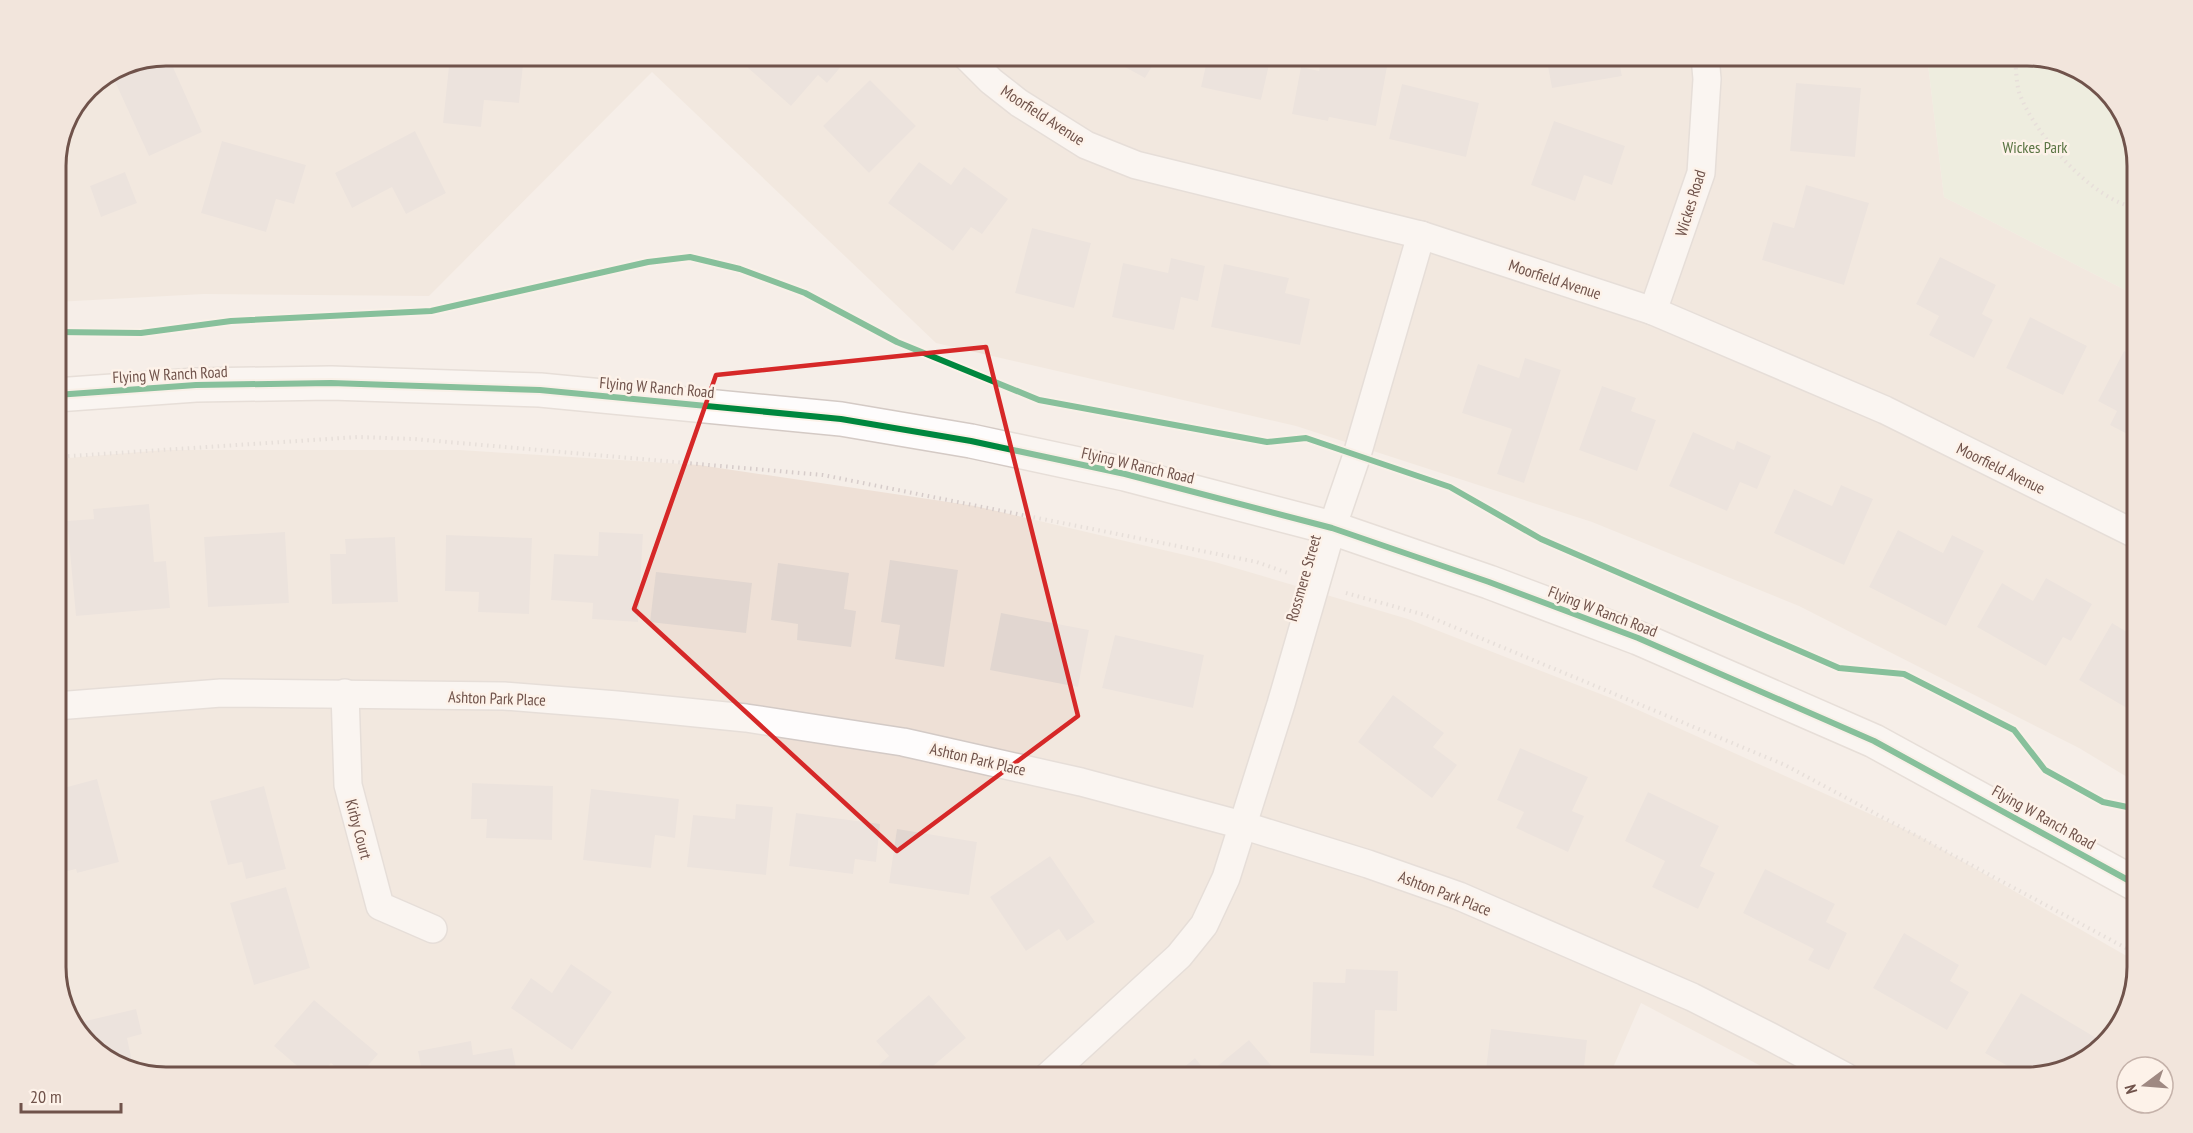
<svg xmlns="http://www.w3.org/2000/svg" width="2193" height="1133" viewBox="0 0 2193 1133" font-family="'PT Sans Narrow',sans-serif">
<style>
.residential{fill:#eee0d6}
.green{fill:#e4ead4}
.building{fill:#e1d6d0}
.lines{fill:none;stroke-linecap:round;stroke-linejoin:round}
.street-casing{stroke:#d3cac6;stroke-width:30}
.secondary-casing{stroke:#d4cac5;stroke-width:36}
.path{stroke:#d6ccca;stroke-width:4;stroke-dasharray:1.5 4.5;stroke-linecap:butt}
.street{stroke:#fefcfc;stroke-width:27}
.secondary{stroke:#fefcfc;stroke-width:33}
.cycleway-casing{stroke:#fdf2e9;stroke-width:10}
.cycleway{stroke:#00873e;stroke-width:6}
.marked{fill:none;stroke:#d62828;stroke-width:4.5;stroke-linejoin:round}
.labels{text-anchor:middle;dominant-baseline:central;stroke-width:5;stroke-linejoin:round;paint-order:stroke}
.street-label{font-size:16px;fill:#70534b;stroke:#fdf2e9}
.park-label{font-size:16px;fill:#5a7544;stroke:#fdf2e9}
.rim{fill:none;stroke:#70534b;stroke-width:3}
</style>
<rect width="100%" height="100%" fill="#f5eee8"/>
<g class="residential">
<path d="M166 56H1927L1944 197 2137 296V783L2079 748 1799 606 1592 522 1296 426 936 343 652 72 429 296 204 294 56 302V159L88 88 124 64Z"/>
<path d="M164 450H460L699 465 975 506 1215 562 1408 619 1616 700 1917 835 2137 962 2126 1015 2088 1059 2027 1077H1782L1641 1003 1609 1077H166L118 1066 74 1029 56 974V459Z"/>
</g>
<path class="green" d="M1927 56H2027L2075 67 2119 104 2137 159V296L1944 197Z"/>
<g class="building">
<path d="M168 56 202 132 149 156 112 75 149 59Z"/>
<path d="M450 56H524L519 103 484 100 481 127 443 123Z"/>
<path d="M743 56H850L827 83 818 75 791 106 739 60Z"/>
<path d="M1105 56H1158L1145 78Z"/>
<path d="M1208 56H1271L1261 100 1201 87Z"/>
<path d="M1322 56 1387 67 1376 126 1329 117 1328 121 1292 114 1301 67 1319 71Z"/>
<path d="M1546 56H1618L1622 76 1552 88Z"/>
<path d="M870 80 916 126 869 173 823 126Z"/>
<path d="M1796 83 1861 88 1855 157 1790 151Z"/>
<path d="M1402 84 1479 103 1466 157 1389 139Z"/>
<path d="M1554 121 1625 146 1612 185 1584 175 1575 201 1531 185Z"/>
<path d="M415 131 446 193 406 214 392 187 352 208 335 173Z"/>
<path d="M222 141 306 165 294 204 276 199 266 232 201 213Z"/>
<path d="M919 162 951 185 964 167 1008 199 982 234 971 227 953 251 888 203Z"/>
<path d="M125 172 137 203 101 217 90 186Z"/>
<path d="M1806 185 1869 203 1844 285 1762 260 1773 222 1794 228Z"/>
<path d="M1032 228 1091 243 1074 308 1015 293Z"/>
<path d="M1940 257 1996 285 1982 314 1993 320 1974 358 1929 335 1939 316 1916 304Z"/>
<path d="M1171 258 1205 266 1198 301 1181 297 1174 330 1112 317 1123 263 1168 273Z"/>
<path d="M1224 264 1289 278 1285 293 1310 299 1300 345 1211 327Z"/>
<path d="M2030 317 2087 346 2063 395 2006 368Z"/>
<path d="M2124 351 2137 358V439L2110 425 2117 411 2098 401Z"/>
<path d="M1525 358 1561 370 1524 483 1497 474 1512 429 1462 413 1478 364 1519 378Z"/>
<path d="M1602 386 1636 398 1631 411 1656 420 1637 471 1579 450Z"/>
<path d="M1693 432 1734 450 1737 441 1771 456 1757 489 1740 482 1727 511 1669 486Z"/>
<path d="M1841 485 1873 499 1844 565 1774 533 1794 489 1832 506Z"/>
<path d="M149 504 154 562 166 561 170 608 76 616 67 521 94 519 93 509Z"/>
<path d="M1898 530 1943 553 1952 535 1984 551 1946 626 1869 587Z"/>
<path d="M285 532 289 603 208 607 204 537Z"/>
<path d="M599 532 643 534 638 622 592 619 593 603 551 600 554 554 598 556Z"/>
<path d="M446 535 532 538 529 614 478 612 479 592 445 591Z"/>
<path d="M395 537 398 602 332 604 330 554H346L345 539Z"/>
<path d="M890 560 958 570 944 667 895 659 900 625 881 622Z"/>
<path d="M778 563 849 573 844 609 856 611 851 647 797 640 798 624 771 620Z"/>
<path d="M656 572 752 583 746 633 650 622Z"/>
<path d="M2046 578 2092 604 2071 641 2063 637 2046 666 1977 627 2002 583 2033 601Z"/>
<path d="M1001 613 1089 630 1078 687 990 670Z"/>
<path d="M2112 623 2137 638V714L2079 680Z"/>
<path d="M1115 635 1204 655 1193 708 1102 688Z"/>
<path d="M1393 695 1444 733 1433 747 1457 765 1432 798 1358 742Z"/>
<path d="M1520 748 1588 777 1572 811 1584 816 1568 852 1516 828 1524 812 1497 800Z"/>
<path d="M97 779 119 862 77 873 76 869 56 874V790Z"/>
<path d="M472 783 553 786 552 840 486 838 487 819H471Z"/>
<path d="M264 786 286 869 246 879 242 862 228 865 210 801Z"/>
<path d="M591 789 679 799 675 838 655 835 651 868 583 860Z"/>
<path d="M1648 792 1719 826 1700 866 1715 873 1698 909 1652 887 1665 861 1625 841Z"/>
<path d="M736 804 773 807 766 875 687 867 693 815 735 819Z"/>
<path d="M796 813 880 824 876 862 855 859 853 874 789 866Z"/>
<path d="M897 829 977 842 969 895 889 883Z"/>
<path d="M1050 856 1095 922 1067 941 1059 929 1026 951 990 897Z"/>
<path d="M1765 869 1835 904 1826 922 1847 933 1829 970 1808 960 1814 949 1743 913Z"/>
<path d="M286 887 310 968 254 985 230 903Z"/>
<path d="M1904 933 1959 965 1950 981 1969 992 1947 1030 1873 988Z"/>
<path d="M571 964 612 992 572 1050 511 1008 531 978 552 993Z"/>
<path d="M1346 969 1398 971 1397 1011 1375 1010 1374 1056 1310 1053 1313 982 1345 983Z"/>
<path d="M2021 993 2103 1042 2088 1059 2027 1077 1985 1053Z"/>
<path d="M929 995 966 1038 920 1077H889L879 1065 889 1056 876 1041Z"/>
<path d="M314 1000 378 1054 358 1077H348L331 1063 319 1077H310L274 1046Z"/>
<path d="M136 1009 142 1034 127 1038 134 1070 117 1066 74 1029 73 1024Z"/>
<path d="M1491 1029 1587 1040 1583 1077H1485Z"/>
<path d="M1249 1040 1281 1077H1172L1195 1058 1208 1074Z"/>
<path d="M471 1041 473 1055 512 1048 518 1077H423L418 1051Z"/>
<path d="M833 1071 839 1077H826Z"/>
</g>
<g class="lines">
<defs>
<g id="street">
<path d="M966 56 991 81 1019 103 1086 145 1136 165 1421 235 1653 311 1885 410 2137 535"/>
<path d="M1653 311 1701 173 1707 79 1705 56"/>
<path d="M345 693 348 785 380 906 433 929"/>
<path d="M56 706 221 693 504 696 617 705 746 718 903 742 1081 782 1242 825 1368 864 1459 896 1692 997 1769 1036 1846 1077"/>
<path d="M1047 1077 1179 956 1204 925 1226 878 1281 704 1332 528 1357 455 1421 235"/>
</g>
<path id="secondary" d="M56 395 196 385 331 383 540 390 841 419 971 441 1125 474 1332 528 1489 582 1638 638 1874 741 2137 885"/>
</defs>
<use href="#street" class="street-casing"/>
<use href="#secondary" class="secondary-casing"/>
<g class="path">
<path d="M2015 56C2016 67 2016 81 2019 92 2033 133 2093 201 2137 208"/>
<path d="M56 457 358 437 414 439 823 475 1257 562 1288 573"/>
<path d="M1346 593 1425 615 1785 765 2137 954"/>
</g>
<use href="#street" class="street"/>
<use href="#secondary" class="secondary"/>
<defs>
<g id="cycleway">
<path d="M56 332 141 333 231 321 431 311 648 262 690 257 740 269 805 293 897 342 1039 400 1267 442 1306 438 1450 487 1541 539 1839 668 1904 674 2014 730 2045 770 2103 802 2137 809"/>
<path d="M56 395 196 385 331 383 540 390 841 419 971 441 1125 474 1332 528 1489 582 1638 638 1874 741 2137 885"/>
</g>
</defs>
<use href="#cycleway" class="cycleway-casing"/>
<use href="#cycleway" class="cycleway"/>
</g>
<path d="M0 0H2193V1133H0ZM986 347 1078 716 897 851 634 609 716 375Z" fill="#f5eee8" fill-opacity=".55" fill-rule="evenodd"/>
<path class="marked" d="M986 347 1078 716 897 851 634 609 716 375Z"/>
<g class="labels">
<g class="street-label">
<text transform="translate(1043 115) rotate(33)">Moorfield Avenue</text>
<text transform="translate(1690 203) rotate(-73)">Wickes Road</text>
<text transform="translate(1555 279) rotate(18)">Moorfield Avenue</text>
<text transform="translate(170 374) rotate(-3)">Flying W Ranch Road</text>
<text transform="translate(657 387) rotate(5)">Flying W Ranch Road</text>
<text transform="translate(1138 465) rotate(13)">Flying W Ranch Road</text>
<text transform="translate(2001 468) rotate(26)">Moorfield Avenue</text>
<text transform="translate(1303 578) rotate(-74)">Rossmere Street</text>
<text transform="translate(1603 611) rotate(21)">Flying W Ranch Road</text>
<text transform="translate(497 698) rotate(2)">Ashton Park Place</text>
<text transform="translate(978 759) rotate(13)">Ashton Park Place</text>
<text transform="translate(2044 817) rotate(29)">Flying W Ranch Road</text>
<text transform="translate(359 829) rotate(75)">Kirby Court</text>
<text transform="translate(1445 893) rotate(21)">Ashton Park Place</text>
</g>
<g class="park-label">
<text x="2035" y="147">Wickes Park</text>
</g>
</g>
<path d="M0 0H2193V1133H0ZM166 66H2027A100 100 0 0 1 2127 166V967A100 100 0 0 1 2027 1067H166A100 100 0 0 1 66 967V166A100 100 0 0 1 166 66Z" fill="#f2e5dc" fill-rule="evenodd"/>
<path class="rim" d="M166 66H2027A100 100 0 0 1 2127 166V967A100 100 0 0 1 2027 1067H166A100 100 0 0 1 66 967V166A100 100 0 0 1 166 66Z"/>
<g transform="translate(2145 1085) rotate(254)"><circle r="28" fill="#fdf2e9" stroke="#c5b2aa" stroke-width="1.5"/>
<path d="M0-4.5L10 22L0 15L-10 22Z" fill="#9f8982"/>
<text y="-9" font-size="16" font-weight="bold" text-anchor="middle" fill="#70534b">N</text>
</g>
<path d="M21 1103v9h100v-9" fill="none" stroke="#70534b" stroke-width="3"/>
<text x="30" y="1103" font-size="18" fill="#70534b" stroke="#fdf2e9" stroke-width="4.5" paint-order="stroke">20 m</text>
</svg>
